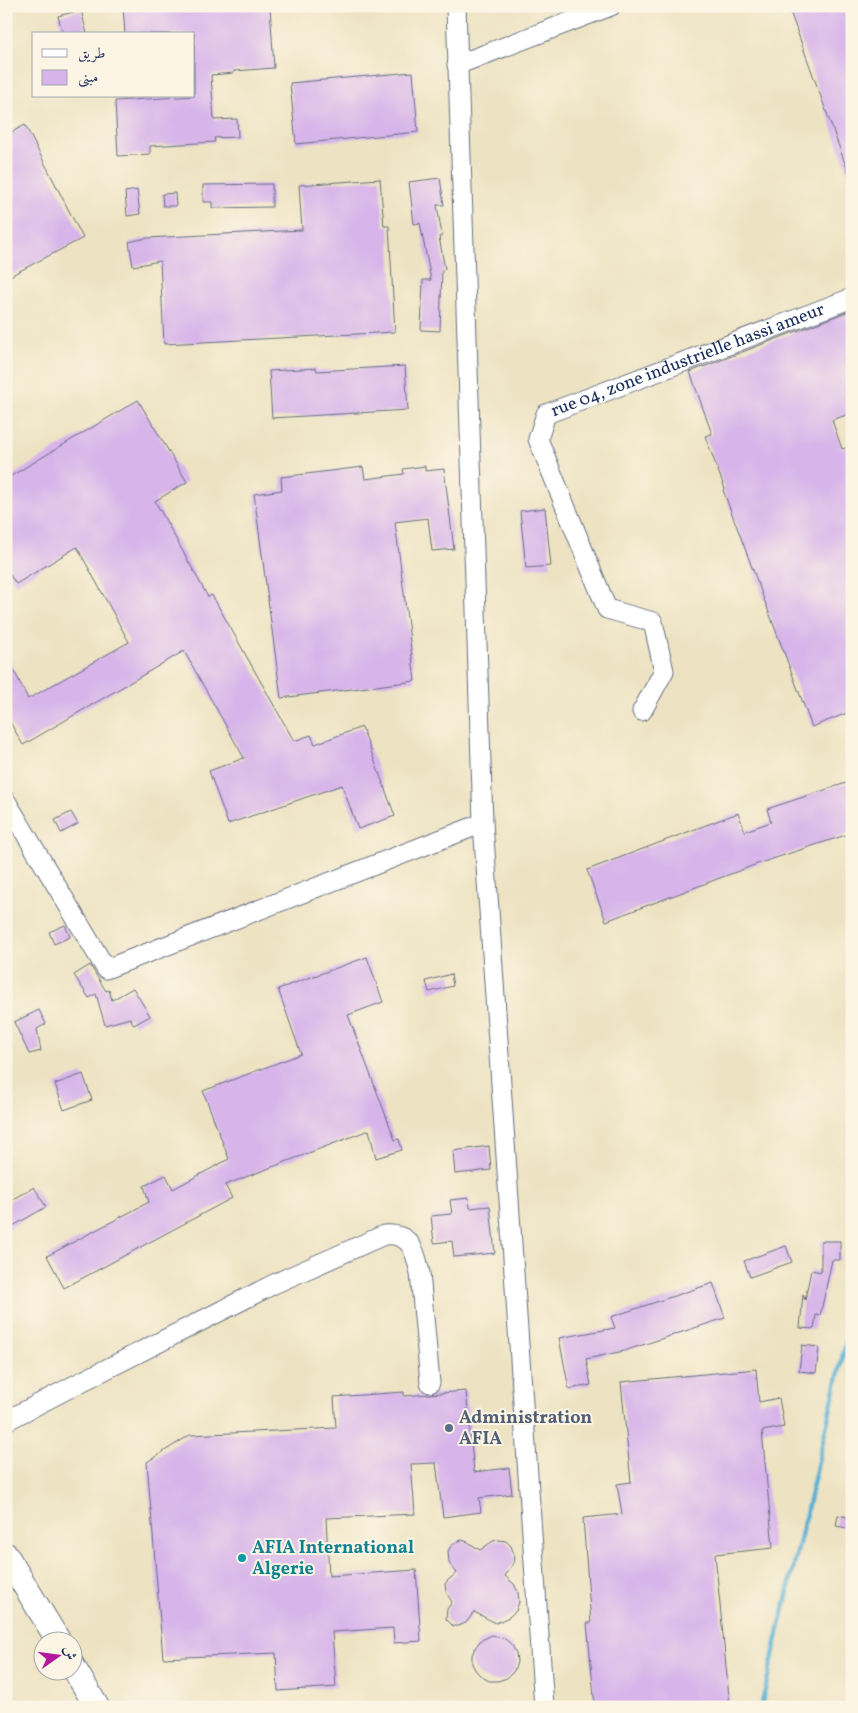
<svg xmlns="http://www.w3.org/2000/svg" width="858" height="1713" viewBox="0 0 858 1713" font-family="Vollkorn,Amiri,serif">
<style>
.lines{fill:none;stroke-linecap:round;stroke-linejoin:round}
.stream{stroke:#55afd3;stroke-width:4.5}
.building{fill:#d7b4ea}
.minor-casing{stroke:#646e81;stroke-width:21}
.major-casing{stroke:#646e81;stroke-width:26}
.minor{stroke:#fff;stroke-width:19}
.major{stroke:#fff;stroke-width:24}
.service-dot{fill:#5c6f8a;stroke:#fcf5e5;stroke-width:2}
.culture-dot{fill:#0f9aa8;stroke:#fcf5e5;stroke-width:2}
.labels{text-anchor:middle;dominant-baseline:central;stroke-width:4;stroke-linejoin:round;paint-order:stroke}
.street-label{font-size:18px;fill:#1b2f5e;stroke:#fcf5e5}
.service-label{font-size:18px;font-weight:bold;fill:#4e5e75;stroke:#fcf5e5;text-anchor:start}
.culture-label{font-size:18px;font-weight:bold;fill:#0d838f;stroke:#fcf5e5;text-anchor:start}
</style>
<rect width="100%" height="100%" fill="#fcf5e5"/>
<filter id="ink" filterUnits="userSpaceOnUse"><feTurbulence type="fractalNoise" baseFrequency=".02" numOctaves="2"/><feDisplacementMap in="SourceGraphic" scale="10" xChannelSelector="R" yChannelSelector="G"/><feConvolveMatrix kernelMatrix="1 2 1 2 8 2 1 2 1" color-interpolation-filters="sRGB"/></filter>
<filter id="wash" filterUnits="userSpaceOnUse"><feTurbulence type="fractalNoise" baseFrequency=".0096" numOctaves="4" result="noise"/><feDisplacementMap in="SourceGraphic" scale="20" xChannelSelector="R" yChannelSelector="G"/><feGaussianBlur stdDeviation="1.12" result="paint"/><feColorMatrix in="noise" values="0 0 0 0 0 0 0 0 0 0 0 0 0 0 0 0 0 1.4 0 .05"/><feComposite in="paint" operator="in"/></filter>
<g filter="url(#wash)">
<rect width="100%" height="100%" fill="#ede3c2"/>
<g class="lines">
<path class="stream" d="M761 1707 852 1316"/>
</g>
<g id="blocks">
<g class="building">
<path d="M123 6H270L274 68 234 71V73L211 75 214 120 237 119 238 137 214 138 215 142 150 146V154L118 156 115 101 194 96V34H125Z"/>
<path d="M788 6H852V177H850Z"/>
<path d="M81 10 87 34H63L58 16Z"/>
<path d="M413 72 418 132 296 144 290 83Z"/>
<path d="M25 125 83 238 6 278V135Z"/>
<path d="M440 178 444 205H437L442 236 439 237 445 269 442 270 440 331 421 330 423 280H431L420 223 414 224 409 182Z"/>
<path d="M380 179 384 226H389L395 332 164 344 160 261 133 266 129 242 147 238 302 230 299 185Z"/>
<path d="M272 184V207L212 208V202H203V185Z"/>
<path d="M137 190 140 214 127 216 125 192Z"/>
<path d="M175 193 176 206H163L162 194Z"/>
<path d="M852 310V413L832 420 842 449 852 446V711L812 727 723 490 725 489 705 436 712 434 690 372Z"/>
<path d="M405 366 408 410 272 418 269 371 316 368 317 371Z"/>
<path d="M138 400 187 482 155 501 208 597 212 595 294 741 311 735 315 744 362 727 395 816 358 829 342 785 228 824 209 771 244 758 184 651 23 745 6 715V654L28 699 129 642 77 547 16 584 6 569V479Z"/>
<path d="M425 466V471L444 469 454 549 432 551 428 518 395 522 415 681 281 698 254 494 282 490 281 477 363 467 365 479 404 474 403 469Z"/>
<path d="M545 508 551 566 526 568 520 511Z"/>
<path d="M852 781V833L757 864 606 921 587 870 738 813 745 831 771 822 767 809Z"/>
<path d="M71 812 78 824 61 833 55 820Z"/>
<path d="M65 925 70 937 54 944 49 932Z"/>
<path d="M367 957 383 1002 348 1015 395 1140 399 1139 402 1150 376 1158 369 1130 225 1185 232 1198 64 1288 47 1256 149 1202 144 1186 166 1175 173 1189 229 1159 203 1091 301 1054 278 989Z"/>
<path d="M90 965 106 991 109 990 112 1000 133 988 150 1016 134 1025 130 1018 105 1025 96 994 89 998 74 975Z"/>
<path d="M451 974 453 986 429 992 426 981Z"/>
<path d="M39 1010 46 1024 37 1029 41 1051 29 1054 14 1022Z"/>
<path d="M83 1074 92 1100 64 1110 55 1084Z"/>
<path d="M489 1146 491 1170 455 1174 453 1151Z"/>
<path d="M34 1187 46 1207 6 1230V1203Z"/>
<path d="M469 1198 470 1208 490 1206 495 1253 454 1257 452 1241 434 1243 431 1216 452 1214 450 1200Z"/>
<path d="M821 1241H840V1260H832L820 1316 816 1315 814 1329 800 1328 803 1294 805 1300 811 1270 821 1272Z"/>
<path d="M786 1246 792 1262 750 1277 744 1261Z"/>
<path d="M713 1283 725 1318 624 1351 586 1359 591 1385 569 1389 559 1338 615 1328 611 1317Z"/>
<path d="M802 1345 819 1347 816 1373 799 1371Z"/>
<path d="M756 1369 759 1402 779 1398 784 1427 762 1431 773 1548 715 1554 730 1707H595L587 1623H591L583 1518 622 1514 617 1484 631 1482 621 1382Z"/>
<path d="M466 1391 474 1472 509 1468 512 1494 479 1498 481 1512 443 1517 436 1463 411 1464 415 1514 326 1518 329 1576 416 1570 421 1641 394 1643 393 1628 332 1632 336 1687 278 1691 276 1653 163 1658 147 1462 190 1435 336 1428 334 1397 404 1392V1396Z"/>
<path d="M838 1515 852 1518V1529L836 1526Z"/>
<path d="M462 1540 468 1542 480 1550 493 1541 499 1540 506 1541 511 1546 515 1557 514 1563 505 1576 514 1584 518 1592 519 1602 516 1611 509 1617 496 1623 474 1612 466 1623 458 1626H453L446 1619 447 1609 452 1602 446 1592 445 1584 447 1581 457 1573 449 1563 448 1551 451 1546 456 1542Z"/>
<path d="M492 1635 505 1639 512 1645 516 1653 517 1662 514 1671 507 1678 498 1681H489L482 1677 476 1671 472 1664V1655L475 1648 480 1641Z"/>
</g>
</g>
</g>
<g filter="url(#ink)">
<use href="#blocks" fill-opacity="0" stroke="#646e81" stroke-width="1"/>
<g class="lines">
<defs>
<g id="minor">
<path d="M456 6 483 823 544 1707"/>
<path d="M457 65 611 6"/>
<path id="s1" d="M642 711 664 671 653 622 607 609 538 439 546 414 852 298"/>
<path d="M6 801 106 969 483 823"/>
<path d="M6 1421 75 1385 276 1283 384 1235C411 1233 415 1250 420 1273L430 1383"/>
</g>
<g id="major">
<path d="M6 1555 58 1640"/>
<path d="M72 1665 97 1707"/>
</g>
</defs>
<use href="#minor" class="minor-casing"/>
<use href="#major" class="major-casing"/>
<use href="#minor" class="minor"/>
<use href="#major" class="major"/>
</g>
</g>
<circle class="service-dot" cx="449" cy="1428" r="5"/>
<circle class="culture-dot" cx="242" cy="1558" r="5"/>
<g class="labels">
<g class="street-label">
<text stroke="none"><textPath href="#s1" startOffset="505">rue 04, zone industrielle hassi ameur</textPath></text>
</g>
<g class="service-label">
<text x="459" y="1418">Administration<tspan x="459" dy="21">AFIA</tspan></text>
</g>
<g class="culture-label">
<text x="252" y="1548">AFIA International<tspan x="252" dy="21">Algerie</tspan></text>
</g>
</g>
<rect width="858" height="1713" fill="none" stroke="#fcf5e5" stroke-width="25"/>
<rect x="32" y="32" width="162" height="65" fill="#fcf5e5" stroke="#a2a6af"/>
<rect x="42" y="49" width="25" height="8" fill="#ffffff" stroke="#a2a6af"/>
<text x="78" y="58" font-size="15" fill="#1b2f5e">طريق</text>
<rect x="42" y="70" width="25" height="15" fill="#d7b4ea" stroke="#a2a6af"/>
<text x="78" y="82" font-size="15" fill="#1b2f5e">مبنى</text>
<g transform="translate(58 1656) rotate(76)"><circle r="24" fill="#fcf5e5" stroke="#a2a6af"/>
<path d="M0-4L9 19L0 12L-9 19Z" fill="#b5179e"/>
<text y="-8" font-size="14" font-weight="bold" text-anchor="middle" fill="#1b2f5e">ش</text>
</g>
</svg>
